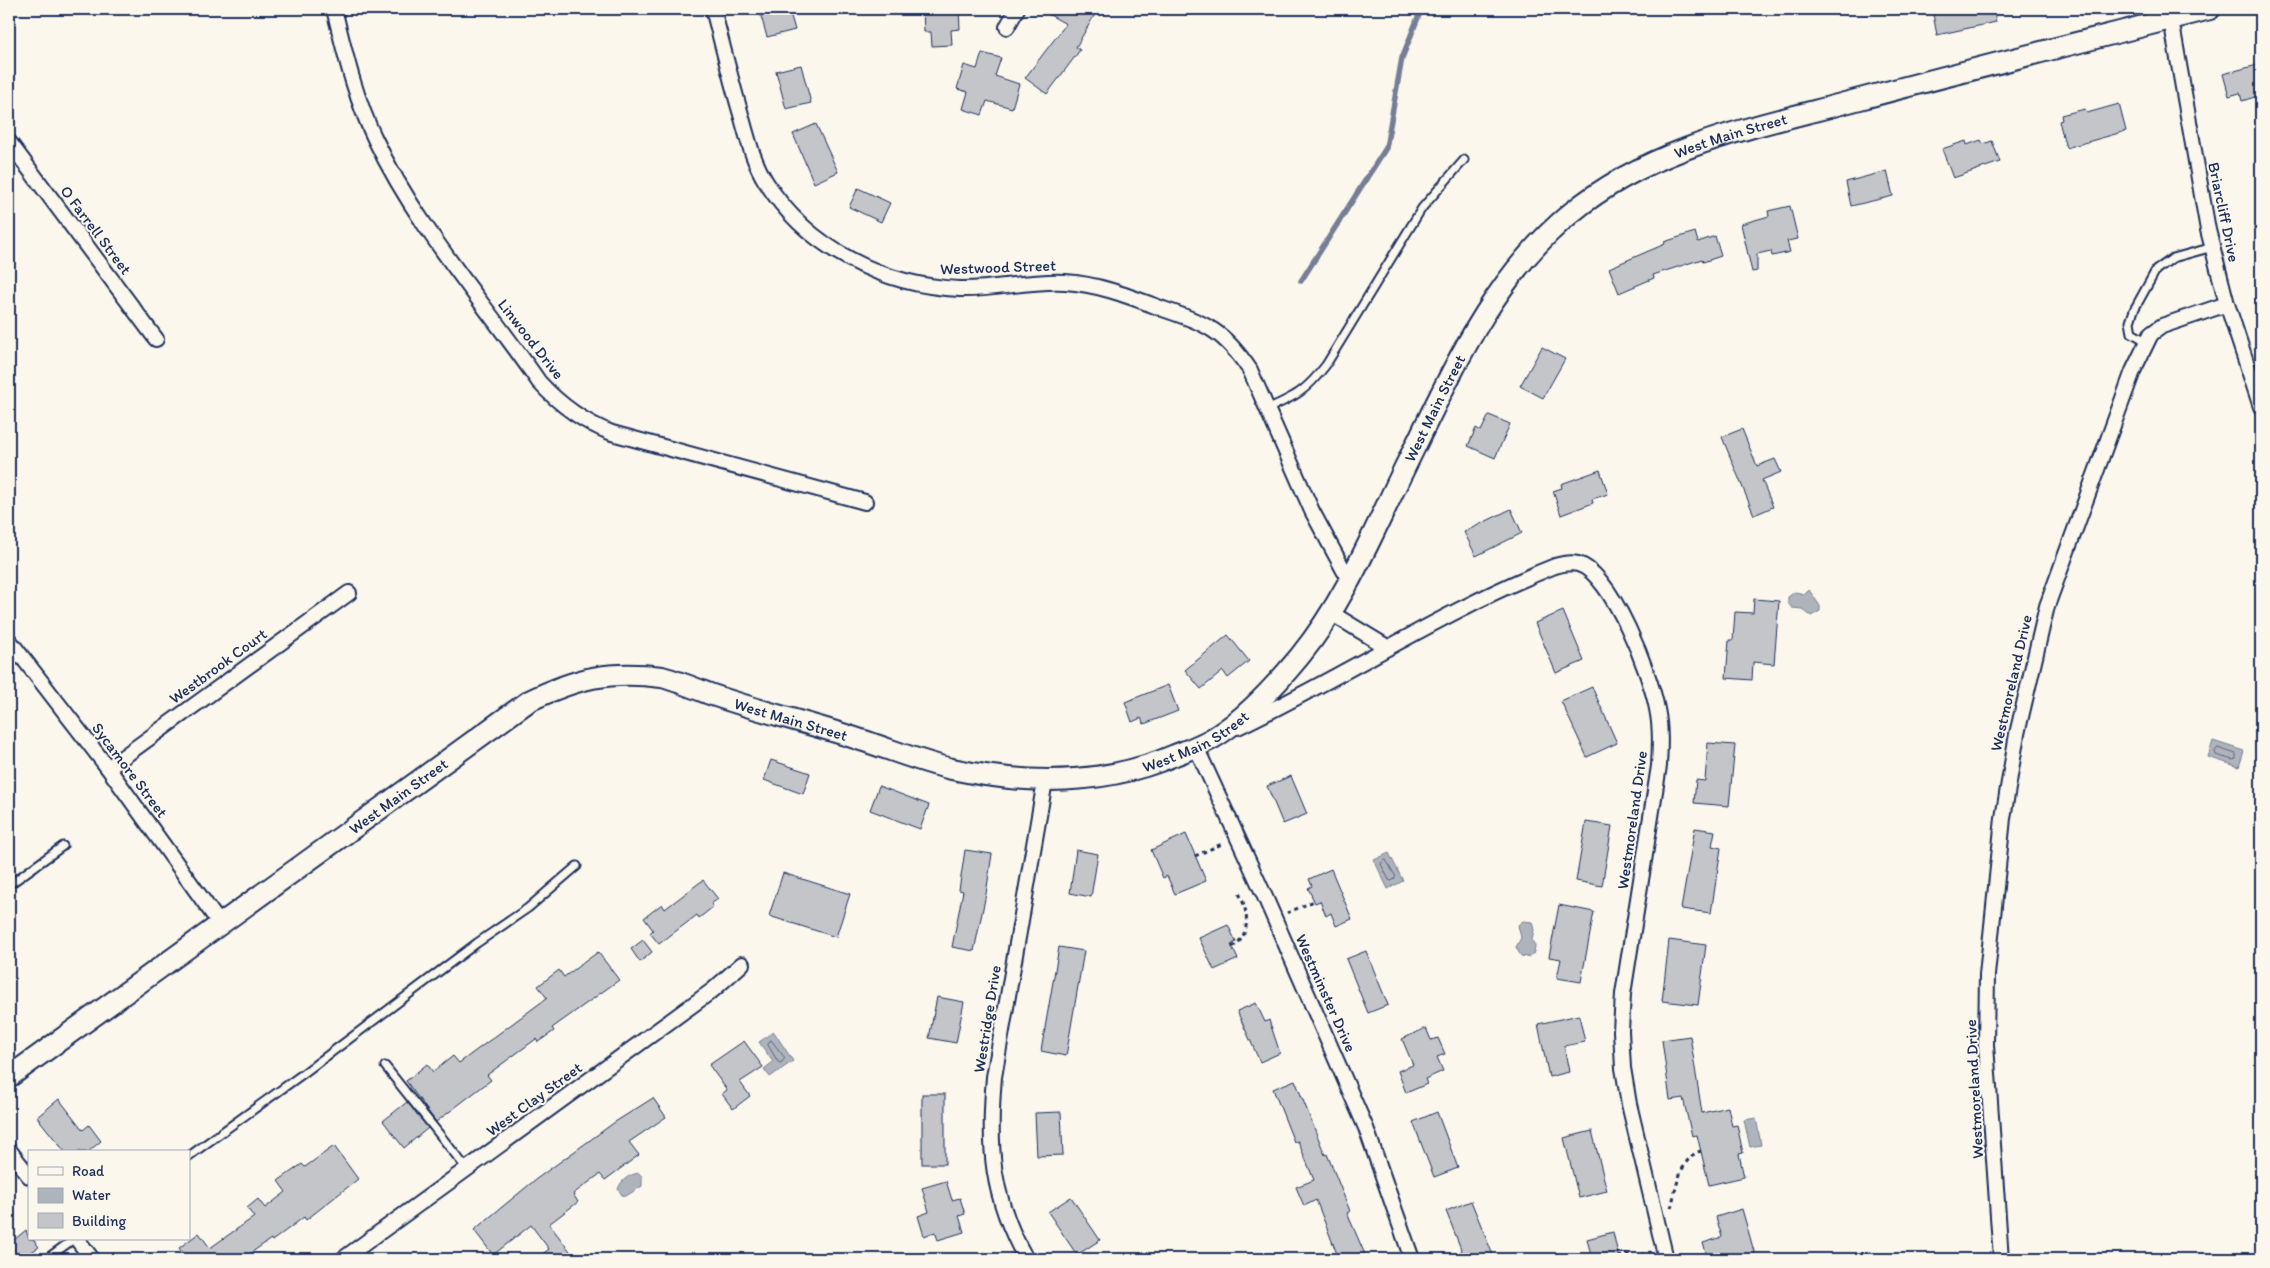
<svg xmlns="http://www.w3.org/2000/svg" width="2270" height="1268" viewBox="0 0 2270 1268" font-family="Itim,sans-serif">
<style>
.water{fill:#afb3bb;stroke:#747e96}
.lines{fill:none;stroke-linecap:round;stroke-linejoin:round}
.shore{stroke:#566483;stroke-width:1}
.stream{stroke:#747e96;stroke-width:5.5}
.building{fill:#c3c5c9;stroke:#1b2f5e}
.service-casing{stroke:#1b2f5e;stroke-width:11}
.minor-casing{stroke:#1b2f5e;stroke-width:18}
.secondary-casing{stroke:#1b2f5e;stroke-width:24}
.path{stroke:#1b2f5e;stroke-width:3;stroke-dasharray:4 4;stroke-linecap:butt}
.service{stroke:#fbf7ec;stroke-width:7}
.minor{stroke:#fbf7ec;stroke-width:14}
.secondary{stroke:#fbf7ec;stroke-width:20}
.labels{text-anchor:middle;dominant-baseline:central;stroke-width:4;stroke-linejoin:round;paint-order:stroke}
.street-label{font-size:16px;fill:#1b2f5e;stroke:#fbf7ec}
</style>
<rect width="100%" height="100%" fill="#fbf7ec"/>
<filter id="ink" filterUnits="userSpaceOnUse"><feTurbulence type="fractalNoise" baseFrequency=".02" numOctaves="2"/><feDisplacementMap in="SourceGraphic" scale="10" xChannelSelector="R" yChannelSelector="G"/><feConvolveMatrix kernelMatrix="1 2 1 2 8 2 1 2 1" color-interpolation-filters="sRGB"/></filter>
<g filter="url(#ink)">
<g class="water">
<path d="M1809 590 1820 606V611L1811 616 1802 609 1792 608 1788 603V597L1795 592 1805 594Z"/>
<path d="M2213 741 2244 751 2239 767 2208 757Z"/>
<path d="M1389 853 1403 881 1388 889 1374 860Z"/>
<path d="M1523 921 1532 922 1534 930 1532 940 1535 946 1534 953 1528 957 1521 956 1516 947 1521 938 1518 925Z"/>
<path d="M774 1032 793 1061 770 1077 764 1069 773 1062 759 1042Z"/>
<path d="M1756 1118 1761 1145 1750 1147 1744 1120Z"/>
<path d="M639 1173 642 1177V1186L626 1196 622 1195 618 1189C621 1180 630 1174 639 1173Z"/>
</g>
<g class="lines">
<g class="shore">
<path d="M2218 748 2236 754V759L2233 760 2216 755 2215 752Z"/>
<path d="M1386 860 1396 877 1392 881 1389 880 1381 864Z"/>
<path d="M771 1040 785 1058 781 1063 778 1062 768 1045Z"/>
</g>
<path class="stream" d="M1301 281 1386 148 1402 58 1421 10 1430 9"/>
</g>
<g class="building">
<path d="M759 9H789L795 30 767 37Z"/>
<path d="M923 9H959L960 29 951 30 952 45 932 46 931 32H924Z"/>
<path d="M1039 9H1098L1076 47 1080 50 1047 94 1025 78 1066 24Z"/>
<path d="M1932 9H1993L1996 22 1937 35Z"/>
<path d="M982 53 1001 58 995 76 1019 84 1012 108 987 101 982 115 963 109 968 92 957 89 964 65 977 69Z"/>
<path d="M2261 64V95L2242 101 2240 93 2229 96 2223 74Z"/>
<path d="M801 65 811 103 786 109 776 71Z"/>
<path d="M2119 104 2126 131 2066 148 2059 121 2062 120 2061 115 2085 109 2087 113Z"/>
<path d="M816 124 838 172 814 183 793 134Z"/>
<path d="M1981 140 1983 144 1992 141 2000 162 1953 178 1942 149 1966 141 1967 145Z"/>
<path d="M1887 171 1893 196 1851 206 1846 182Z"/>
<path d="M858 188 890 203 881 222 849 207Z"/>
<path d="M1790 206 1798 239 1787 241 1790 252 1772 256 1771 251 1757 254V271L1752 272 1741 224 1769 216 1768 211Z"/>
<path d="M1695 232 1698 242 1715 236 1721 256 1703 262 1702 259 1653 275 1654 278 1619 293 1609 268 1665 244 1664 242Z"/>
<path d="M1542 347 1565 359 1543 398 1520 386Z"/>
<path d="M1489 415 1510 424 1495 458 1468 446 1476 428 1481 431Z"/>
<path d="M1742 429 1757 466 1775 459 1781 472 1762 480 1773 507 1754 515 1722 437Z"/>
<path d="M1600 470 1608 494 1592 499 1593 503 1561 515 1553 491 1562 488 1561 484Z"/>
<path d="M1511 509 1522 533 1476 556 1464 532Z"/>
<path d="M1754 599 1779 601 1774 664 1753 662 1752 680 1726 678 1729 640H1733L1735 612 1753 613Z"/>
<path d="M1563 611 1584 661 1556 673 1535 623Z"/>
<path d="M1228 635 1249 661 1228 678 1223 671 1201 689 1185 670Z"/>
<path d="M1168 685 1178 711 1144 724 1141 718 1132 722 1125 702Z"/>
<path d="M1592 687 1617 743 1587 757 1561 701Z"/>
<path d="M1708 743 1735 745 1729 806 1694 803 1696 780 1705 781Z"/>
<path d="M771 760 810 773 803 794 764 780Z"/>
<path d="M1291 776 1307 814 1283 824 1267 786Z"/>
<path d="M879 786 929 805 920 829 870 810Z"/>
<path d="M1586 822 1612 826 1602 886 1576 881Z"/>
<path d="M1695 828 1715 831 1712 846 1721 848 1711 913 1681 909Z"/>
<path d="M1186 834 1206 881 1175 894 1167 876 1163 878 1151 850Z"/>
<path d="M965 850 992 854 986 894 974 951 952 947 963 891 959 890Z"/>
<path d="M1076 850 1098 854 1091 897 1070 893Z"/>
<path d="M1331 869 1352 919 1336 926 1331 913 1326 916 1320 901 1315 903 1308 888 1312 886 1309 879Z"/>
<path d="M783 873 850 894 836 937 769 916Z"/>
<path d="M703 880 718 899 711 904 713 907 699 918 697 915 659 944 650 933 653 930 644 918 662 904 665 909Z"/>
<path d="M1559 905 1594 912 1581 982 1557 978 1561 959 1549 957Z"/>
<path d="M1228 925 1236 942 1231 945 1238 959 1214 970 1199 938Z"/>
<path d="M643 940 652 952 640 962 631 949Z"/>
<path d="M1669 940 1706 945 1698 1005 1662 1001Z"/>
<path d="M1059 947 1084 951 1066 1056 1041 1051Z"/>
<path d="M1366 951 1388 1005 1368 1013 1346 959Z"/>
<path d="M598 952 619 980 552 1028 554 1031 538 1042 536 1039 487 1075 491 1080 436 1122 406 1081 427 1064 433 1072 453 1056 459 1063 547 998 538 986 559 970 564 977Z"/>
<path d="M937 997 964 1002 956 1043 929 1038Z"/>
<path d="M1256 1003 1265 1022 1269 1020 1280 1053 1260 1062 1237 1011Z"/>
<path d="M1579 1015 1585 1042 1564 1046 1569 1072 1549 1077 1538 1024Z"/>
<path d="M1426 1028 1431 1040 1438 1038 1445 1054 1437 1057 1443 1071 1425 1079 1427 1084 1406 1093 1398 1071 1413 1065 1402 1039Z"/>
<path d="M1690 1036 1702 1113 1728 1107 1732 1126 1737 1125 1743 1153 1739 1154 1744 1177 1709 1185 1697 1135 1692 1136 1683 1098 1670 1100 1662 1040Z"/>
<path d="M744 1041 763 1067 740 1082 750 1096 733 1109 722 1094 727 1090 709 1065Z"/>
<path d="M1295 1080 1325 1155 1327 1154 1350 1211 1347 1213 1367 1259H1339L1316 1200 1304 1206 1296 1187 1314 1180 1298 1141 1294 1142 1273 1089Z"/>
<rect x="922" y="1094" width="23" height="70"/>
<path d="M653 1098 666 1117 629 1142 639 1155 605 1180 600 1174 573 1194 578 1202 549 1224 576 1259H536L549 1249 531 1225 493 1255 474 1230 535 1180 615 1122Z"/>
<path d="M59 1099 83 1130 89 1125 101 1141 88 1152H65L37 1117Z"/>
<path d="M407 1102 428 1128 404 1148 383 1121Z"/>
<path d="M1061 1112 1063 1155 1037 1156 1035 1113Z"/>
<path d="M1437 1112 1458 1168 1434 1177 1413 1122Z"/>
<path d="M1592 1131 1607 1191 1579 1198 1564 1138Z"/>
<path d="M334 1146 358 1179 306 1220 304 1217 272 1241 271 1239 242 1259H187L179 1248 199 1233 210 1248 254 1217 247 1208 258 1199 265 1208 286 1192 278 1181 302 1164 305 1167Z"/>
<path d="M946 1181 952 1200 960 1198 965 1214 959 1216 964 1232 938 1240 935 1232 924 1236 918 1216 929 1212 922 1188Z"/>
<path d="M1071 1197 1100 1240 1077 1255 1048 1212Z"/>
<path d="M1471 1201 1493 1255 1483 1259H1465L1446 1211Z"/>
<path d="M1742 1209 1755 1255 1739 1259H1708L1703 1243 1722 1237 1716 1217Z"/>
<path d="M26 1230 29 1239H33L39 1247 21 1259 9 1244Z"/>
<path d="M1613 1232 1619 1259H1592L1587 1239Z"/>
</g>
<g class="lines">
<defs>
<g id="service">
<path d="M2148 342 2132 333 2130 322 2134 310 2156 270 2173 258 2213 247"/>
<path d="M1267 409C1296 396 1306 391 1326 365L1422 208 1464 160"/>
<path d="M9 885 63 846"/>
<path d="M385 1066 467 1169"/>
<path d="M189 1156 304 1073 477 943 528 908 577 866"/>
<path d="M46 1259 74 1239"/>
</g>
<g id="minor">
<path d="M334 9C345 53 355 98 375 139 417 228 484 302 539 382 560 405 583 422 612 433L865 502"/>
<path d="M713 9C722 43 730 77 740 111 747 135 752 160 766 182 807 248 884 286 960 289 995 290 1029 280 1065 282 1099 284 1131 297 1163 309 1207 324 1223 330 1250 370L1312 511 1349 580"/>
<path d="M2171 19 2208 230 2227 304 2261 407"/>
<path d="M1007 27 1017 9"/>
<path d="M9 142 156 339"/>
<path d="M1331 613 1387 647"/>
<path d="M9 640 108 768 220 924"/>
<path d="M1238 727C1345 676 1444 610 1555 566 1562 564 1570 562 1578 564 1612 573 1651 676 1657 709 1661 728 1660 747 1659 766L1623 994 1621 1031 1623 1068 1629 1104 1666 1259"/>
<path d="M1196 747 1265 897 1366 1128 1412 1259"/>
<path d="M108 768 349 593"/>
<path d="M9 1150 29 1176"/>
<path d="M77 1239 92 1259"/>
<path d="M343 1259 713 990 742 964"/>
<path d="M1026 1259C991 1196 988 1148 994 1077L1045 781"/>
<path d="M2001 1259 1986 1045 1987 975 2003 818 2017 734 2047 606 2133 371 2151 334 2162 326 2227 304"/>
</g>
<g id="secondary">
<path id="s1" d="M9 1077 529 701C577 678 609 670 662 677 677 681 692 687 707 693 757 711 810 723 861 740 892 750 921 762 952 769 1027 785 1104 786 1175 755 1190 749 1205 744 1218 735 1249 715 1277 684 1300 656 1346 600 1374 530 1406 465 1451 374 1491 279 1571 213 1653 145 1760 126 1860 99 1976 68 2093 39 2210 9"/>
</g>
</defs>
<use href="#service" class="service-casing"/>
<use href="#minor" class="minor-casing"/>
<use href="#secondary" class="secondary-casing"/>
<g class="path">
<path d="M1195 856 1224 843"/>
<path d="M1287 913 1314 901"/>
<path d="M1232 947C1253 935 1248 907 1237 890"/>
<path d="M1671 1208C1676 1189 1680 1157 1701 1151"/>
<path d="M1618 1257 1626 1254 1634 1257 1651 1252"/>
</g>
<use href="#service" class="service"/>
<use href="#minor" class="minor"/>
<use href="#secondary" class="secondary"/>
</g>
</g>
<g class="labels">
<g class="street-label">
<text stroke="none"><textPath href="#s1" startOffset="2174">West Main Street</textPath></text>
<text transform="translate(2224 212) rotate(78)">Briarcliff Drive</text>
<text transform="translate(96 230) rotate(53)">O Farrell Street</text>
<text transform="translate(998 267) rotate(-2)">Westwood Street</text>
<text transform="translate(531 339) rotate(52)">Linwood Drive</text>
<text stroke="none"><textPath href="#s1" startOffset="1755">West Main Street</textPath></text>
<text transform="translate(218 666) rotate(-36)">Westbrook Court</text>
<text transform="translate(2011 683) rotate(-77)">Westmoreland Drive</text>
<text stroke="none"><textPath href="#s1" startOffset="915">West Main Street</textPath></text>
<text stroke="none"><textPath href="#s1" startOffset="1335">West Main Street</textPath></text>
<text transform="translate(130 770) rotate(53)">Sycamore Street</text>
<text stroke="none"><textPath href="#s1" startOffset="480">West Main Street</textPath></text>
<text transform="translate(1632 820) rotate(-82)">Westmoreland Drive</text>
<text transform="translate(1326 993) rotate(66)">Westminster Drive</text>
<text transform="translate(987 1019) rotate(-81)">Westridge Drive</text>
<text transform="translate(1974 1089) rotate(-93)">Westmoreland Drive</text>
<text transform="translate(534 1099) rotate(-36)">West Clay Street</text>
</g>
</g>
<rect width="2270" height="1268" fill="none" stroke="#fbf7ec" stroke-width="30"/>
<rect x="15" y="15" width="2240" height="1238" fill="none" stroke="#1b2f5e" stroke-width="2" filter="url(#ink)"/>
<rect x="28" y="1150" width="162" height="90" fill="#fbf7ec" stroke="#a1a7b3"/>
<rect x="38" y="1167" width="25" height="8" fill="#fbf7ec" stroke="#a1a7b3"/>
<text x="72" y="1176" font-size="15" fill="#1b2f5e">Road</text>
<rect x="38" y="1188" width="25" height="15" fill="#afb3bb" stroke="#a1a7b3"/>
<text x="72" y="1200" font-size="15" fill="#1b2f5e">Water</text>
<rect x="38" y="1213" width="25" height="15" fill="#c3c5c9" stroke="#a1a7b3"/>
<text x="72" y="1226" font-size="15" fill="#1b2f5e">Building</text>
</svg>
